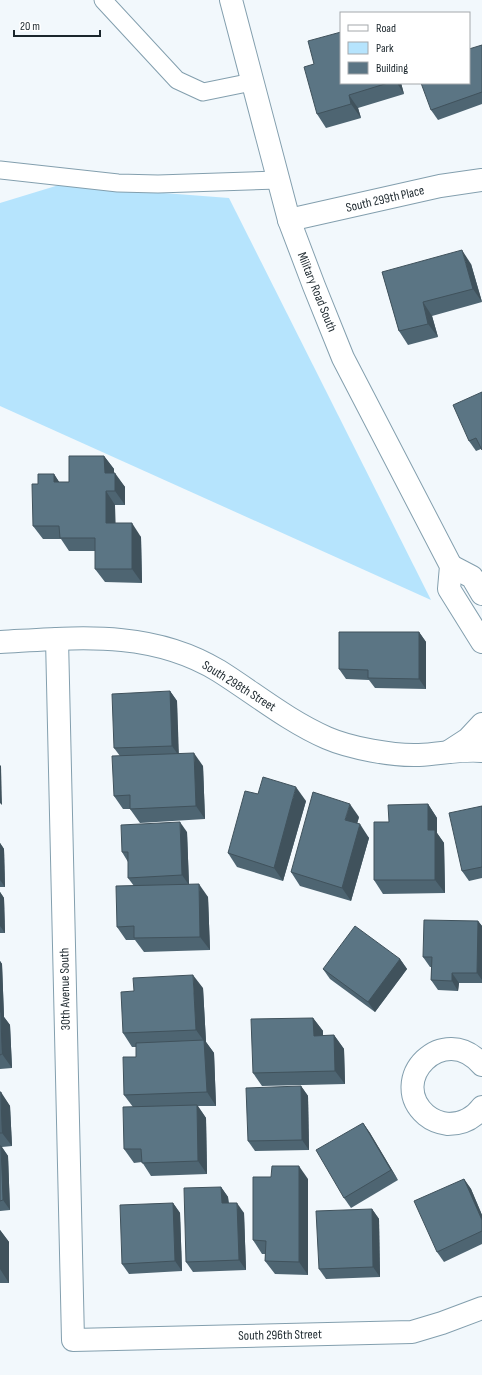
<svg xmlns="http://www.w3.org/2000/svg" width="482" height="1375" viewBox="0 0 482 1375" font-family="'Sofia Sans Condensed',sans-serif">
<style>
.green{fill:#b6e4fd}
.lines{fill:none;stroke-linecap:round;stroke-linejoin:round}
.service-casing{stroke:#839fae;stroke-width:19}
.minor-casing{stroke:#839fae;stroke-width:24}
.secondary-casing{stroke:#839fae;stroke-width:24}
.service{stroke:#fff;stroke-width:17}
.minor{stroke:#fff;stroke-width:22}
.secondary{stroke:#fff;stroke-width:22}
.wall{fill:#4e6572}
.shaded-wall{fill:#40525c}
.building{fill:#5b7584;stroke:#40525c}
.labels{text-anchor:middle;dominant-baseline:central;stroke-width:3;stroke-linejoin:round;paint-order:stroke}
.street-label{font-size:13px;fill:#1b262c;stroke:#fff}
</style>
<rect width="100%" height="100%" fill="#f2f8fc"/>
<path class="green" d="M59 185 229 198 431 600 0 406V203Z"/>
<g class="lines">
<defs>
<g id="service">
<path d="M103 0 177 80 203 92 252 82"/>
<path d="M0 170 118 183 158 184 278 180"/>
</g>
<g id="minor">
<path d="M289 220 440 186 482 180"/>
<path d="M57 639 73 1340 412 1332 442 1323 482 1308"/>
<path d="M0 642C76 638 150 629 219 671 254 693 288 721 327 738 350 748 393 756 419 755 440 754 461 749 482 751"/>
<path d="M448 752 468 739 482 724"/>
<path d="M482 1065C444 1020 386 1080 426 1115 432 1120 440 1123 448 1124 462 1124 474 1118 482 1107"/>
</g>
<g id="secondary">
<path d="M231 0 289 220 314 286 343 358 451 566 449 589 482 642"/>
<path d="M451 566 472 577 482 594"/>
</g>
</defs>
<use href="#service" class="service-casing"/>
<use href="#minor" class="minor-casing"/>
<use href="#secondary" class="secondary-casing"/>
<use href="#service" class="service"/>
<use href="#minor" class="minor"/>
<use href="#secondary" class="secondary"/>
</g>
<g class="wall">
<path d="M482 45V104L438 120 431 110Z"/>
<path d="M341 83H401L404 94 358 108 361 118 326 128 317 114Z"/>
<path d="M471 264 482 302 432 316 438 337 408 345 399 331 382 272Z"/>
<path d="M482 392 481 449 476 451 469 441Z"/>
<path d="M104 456 114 469V473L125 487V505H115V523L141 537 142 583 105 582 95 569V551H69L61 539H43L33 526 38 484 54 474 59 482H69Z"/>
<path d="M419 632 426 642V689L375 688 369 680 346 679 339 669Z"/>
<path d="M170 691 177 701 178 753 203 766 205 819 140 823 130 809H123L114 796 120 756 114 748Z"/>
<path d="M258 794 306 801 283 881 237 867 228 853Z"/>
<path d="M428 804 437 818V833L444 843 445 893 383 894 374 880 389 822Z"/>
<path d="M482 806V878L469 881 462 871Z"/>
<path d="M359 817 357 824 369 838 351 901 300 886 291 872Z"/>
<path d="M187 832 189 884 208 897 210 950 144 952 135 940H126L117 927 134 886 128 878V862L122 852Z"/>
<path d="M0 843 4 849 5 887H0Z"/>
<path d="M0 892 4 898 5 933H0Z"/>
<path d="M478 921 482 926V983H459L458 991 438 990 431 980V967H430L423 957Z"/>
<path d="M400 959 407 969 375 1012 330 979 323 969Z"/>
<path d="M0 961 2 964 4 1017 10 1025 12 1068 0 1069Z"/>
<path d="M203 988 206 1042 214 1053 216 1106H198L206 1118 207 1174 151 1176 142 1162 134 1163 124 1149 133 1107 124 1095 136 1057V1047H132L123 1033Z"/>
<path d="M313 1018 323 1031V1036L334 1035 344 1049 345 1084 262 1086 253 1073Z"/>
<path d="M301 1086 308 1096 309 1150 255 1151 248 1141Z"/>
<path d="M0 1092 10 1106 12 1146 2 1147 8 1156 10 1210 0 1211Z"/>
<path d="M363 1123 370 1133 398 1180 351 1208 344 1198Z"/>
<path d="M271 1177 308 1179V1275L275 1274 265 1261V1254H262L253 1240Z"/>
<path d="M464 1179 471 1189 482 1215V1244L444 1262 437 1252Z"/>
<path d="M221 1187 228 1197 229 1203 244 1213 246 1270 193 1272 186 1262Z"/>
<path d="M173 1203 180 1213 182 1271 129 1274 122 1264Z"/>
<path d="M372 1209 379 1219 380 1277 326 1279 319 1269Z"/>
<path d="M0 1230 9 1242V1283H0Z"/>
</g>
<g class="shaded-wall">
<path d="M397 83H401L404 94Z"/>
<path d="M349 95 358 108 361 118 351 104Z"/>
<path d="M462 250 471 264 482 302 473 289Z"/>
<path d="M423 302 432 316 438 337 428 324Z"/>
<path d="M104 456 114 469V487L105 473Z"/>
<path d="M115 473 125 487V505L115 491Z"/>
<path d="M54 474 63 488 54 482Z"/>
<path d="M106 491 115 505 116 537 106 523Z"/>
<path d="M132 523 141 537 142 583 132 569Z"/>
<path d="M419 632 426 642V689L419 679Z"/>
<path d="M170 691 177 701 179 756 172 746Z"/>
<path d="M194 753 203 766 205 819 196 806Z"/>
<path d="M0 765 1 766 2 805 0 803Z"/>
<path d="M296 787 306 801 283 881 274 868Z"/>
<path d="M350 804 359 817 354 833 345 820Z"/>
<path d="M428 804 437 818V833L444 843 445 893 435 880 428 830Z"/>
<path d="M180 822 187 832 189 885 182 875Z"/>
<path d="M360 824 369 838 351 901 342 888Z"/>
<path d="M0 843 4 849 5 887 0 880Z"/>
<path d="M199 884 208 897 210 950 200 937Z"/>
<path d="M0 892 4 898 5 933 0 926Z"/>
<path d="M478 921 482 926V980L477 973Z"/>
<path d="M400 959 407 969 375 1012 368 1002Z"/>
<path d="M0 961 2 964 4 1017 10 1025 12 1068 2 1054 0 1014Z"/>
<path d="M452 973 459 983 458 991 452 981Z"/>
<path d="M193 975 203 988 206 1042 214 1053 216 1106 207 1092 204 1041 196 1030Z"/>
<path d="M313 1018 323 1031V1049L314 1036Z"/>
<path d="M334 1035 344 1049 345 1084 335 1071Z"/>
<path d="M301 1086 308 1096 309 1150 302 1140Z"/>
<path d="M1 1092 10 1106 12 1146 2 1133Z"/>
<path d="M197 1105 206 1118 207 1174 198 1161Z"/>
<path d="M363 1123 370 1133 398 1180 391 1170Z"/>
<path d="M1 1146 8 1156 10 1210 3 1200Z"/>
<path d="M299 1166 308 1179V1275L299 1262Z"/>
<path d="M464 1179 471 1189 482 1215V1220Z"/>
<path d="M221 1187 228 1197 229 1213 222 1203Z"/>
<path d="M173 1203 180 1213 182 1271 175 1261Z"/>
<path d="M237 1203 244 1213 246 1270 239 1260Z"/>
<path d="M372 1209 379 1219 380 1277 373 1267Z"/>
<path d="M0 1230 9 1242V1283L0 1269Z"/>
</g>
<g class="building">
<path d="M341 32V83H388L349 95 351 104 317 114 304 67 314 64 308 41Z"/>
<path d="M482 45V92L431 110 421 83H469V49Z"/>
<path d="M462 250 473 289 423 302 428 324 399 331 382 272Z"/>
<path d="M482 392V450L476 438 469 441 453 405Z"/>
<path d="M69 456H104L105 473H115V491H106V523H132V569H95V538H60L59 526H33L32 484H38V474H54V482H69Z"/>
<path d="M339 632H419V679L368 678V670L339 669Z"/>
<path d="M170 691 172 746 114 748 112 694Z"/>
<path d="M194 753 196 806 130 809V795L114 796 112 756Z"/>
<path d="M263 777 296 787 274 868 228 853 245 791 258 794Z"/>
<path d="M313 792 350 804 345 820 360 824 342 888 291 872Z"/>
<path d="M428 804V830H435V880H374V822H389L388 805Z"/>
<path d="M482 806V867L462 871 449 813Z"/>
<path d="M180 822 182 875 128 878V852H122L121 825Z"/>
<path d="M199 884 200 937 134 938V926L117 927 116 886Z"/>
<path d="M424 920 478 921 477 973H452V981L431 980 432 957H423Z"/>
<path d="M355 926 400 959 368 1002 323 969Z"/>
<path d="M193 975 196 1030 123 1033 121 992 134 991 133 978Z"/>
<path d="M0 1012H1L2 1054 0 1055Z"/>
<path d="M313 1018 314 1036 334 1035 335 1071 253 1073 251 1019Z"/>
<path d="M204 1040 207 1092 124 1095 123 1057H136V1043Z"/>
<path d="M301 1086 302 1140 248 1141 246 1088Z"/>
<path d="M0 1092H1L2 1133H0Z"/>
<path d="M197 1105 198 1161 142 1163 141 1149H124L123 1107Z"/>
<path d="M363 1123 391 1170 344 1198 316 1150Z"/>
<path d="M0 1146H1L3 1200 0 1201Z"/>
<path d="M272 1166H299V1262L265 1261 266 1241 253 1240V1177H271Z"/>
<path d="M464 1179 482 1220V1231L437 1252 414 1201Z"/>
<path d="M221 1187 222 1203H237L239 1260 186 1262 184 1188Z"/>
<path d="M173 1203 175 1261 122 1264 120 1205Z"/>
<path d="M372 1209 373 1267 319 1269 316 1211Z"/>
</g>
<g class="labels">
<g class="street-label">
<text transform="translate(385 199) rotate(-13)">South 299th Place</text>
<text transform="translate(317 292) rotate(68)">Military Road South</text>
<text transform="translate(239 686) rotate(32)">South 298th Street</text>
<text transform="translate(65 989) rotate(-91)">30th Avenue South</text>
<text transform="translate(280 1335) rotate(-1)">South 296th Street</text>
</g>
</g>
<rect x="340" y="12" width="130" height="72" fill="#ffffff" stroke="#a4a8ab"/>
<rect x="348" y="25" width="20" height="6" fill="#ffffff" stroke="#a4a8ab"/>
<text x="376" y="32" font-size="12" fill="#1b262c">Road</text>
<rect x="348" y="42" width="20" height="12" fill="#b6e4fd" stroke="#a4a8ab"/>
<text x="376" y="52" font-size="12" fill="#1b262c">Park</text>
<rect x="348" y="62" width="20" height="12" fill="#5b7584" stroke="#a4a8ab"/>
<text x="376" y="72" font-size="12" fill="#1b262c">Building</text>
<path d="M14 30v6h86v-6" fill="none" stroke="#1b262c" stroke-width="2"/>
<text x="20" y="30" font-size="12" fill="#1b262c" stroke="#ffffff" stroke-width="3" paint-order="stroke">20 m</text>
</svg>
